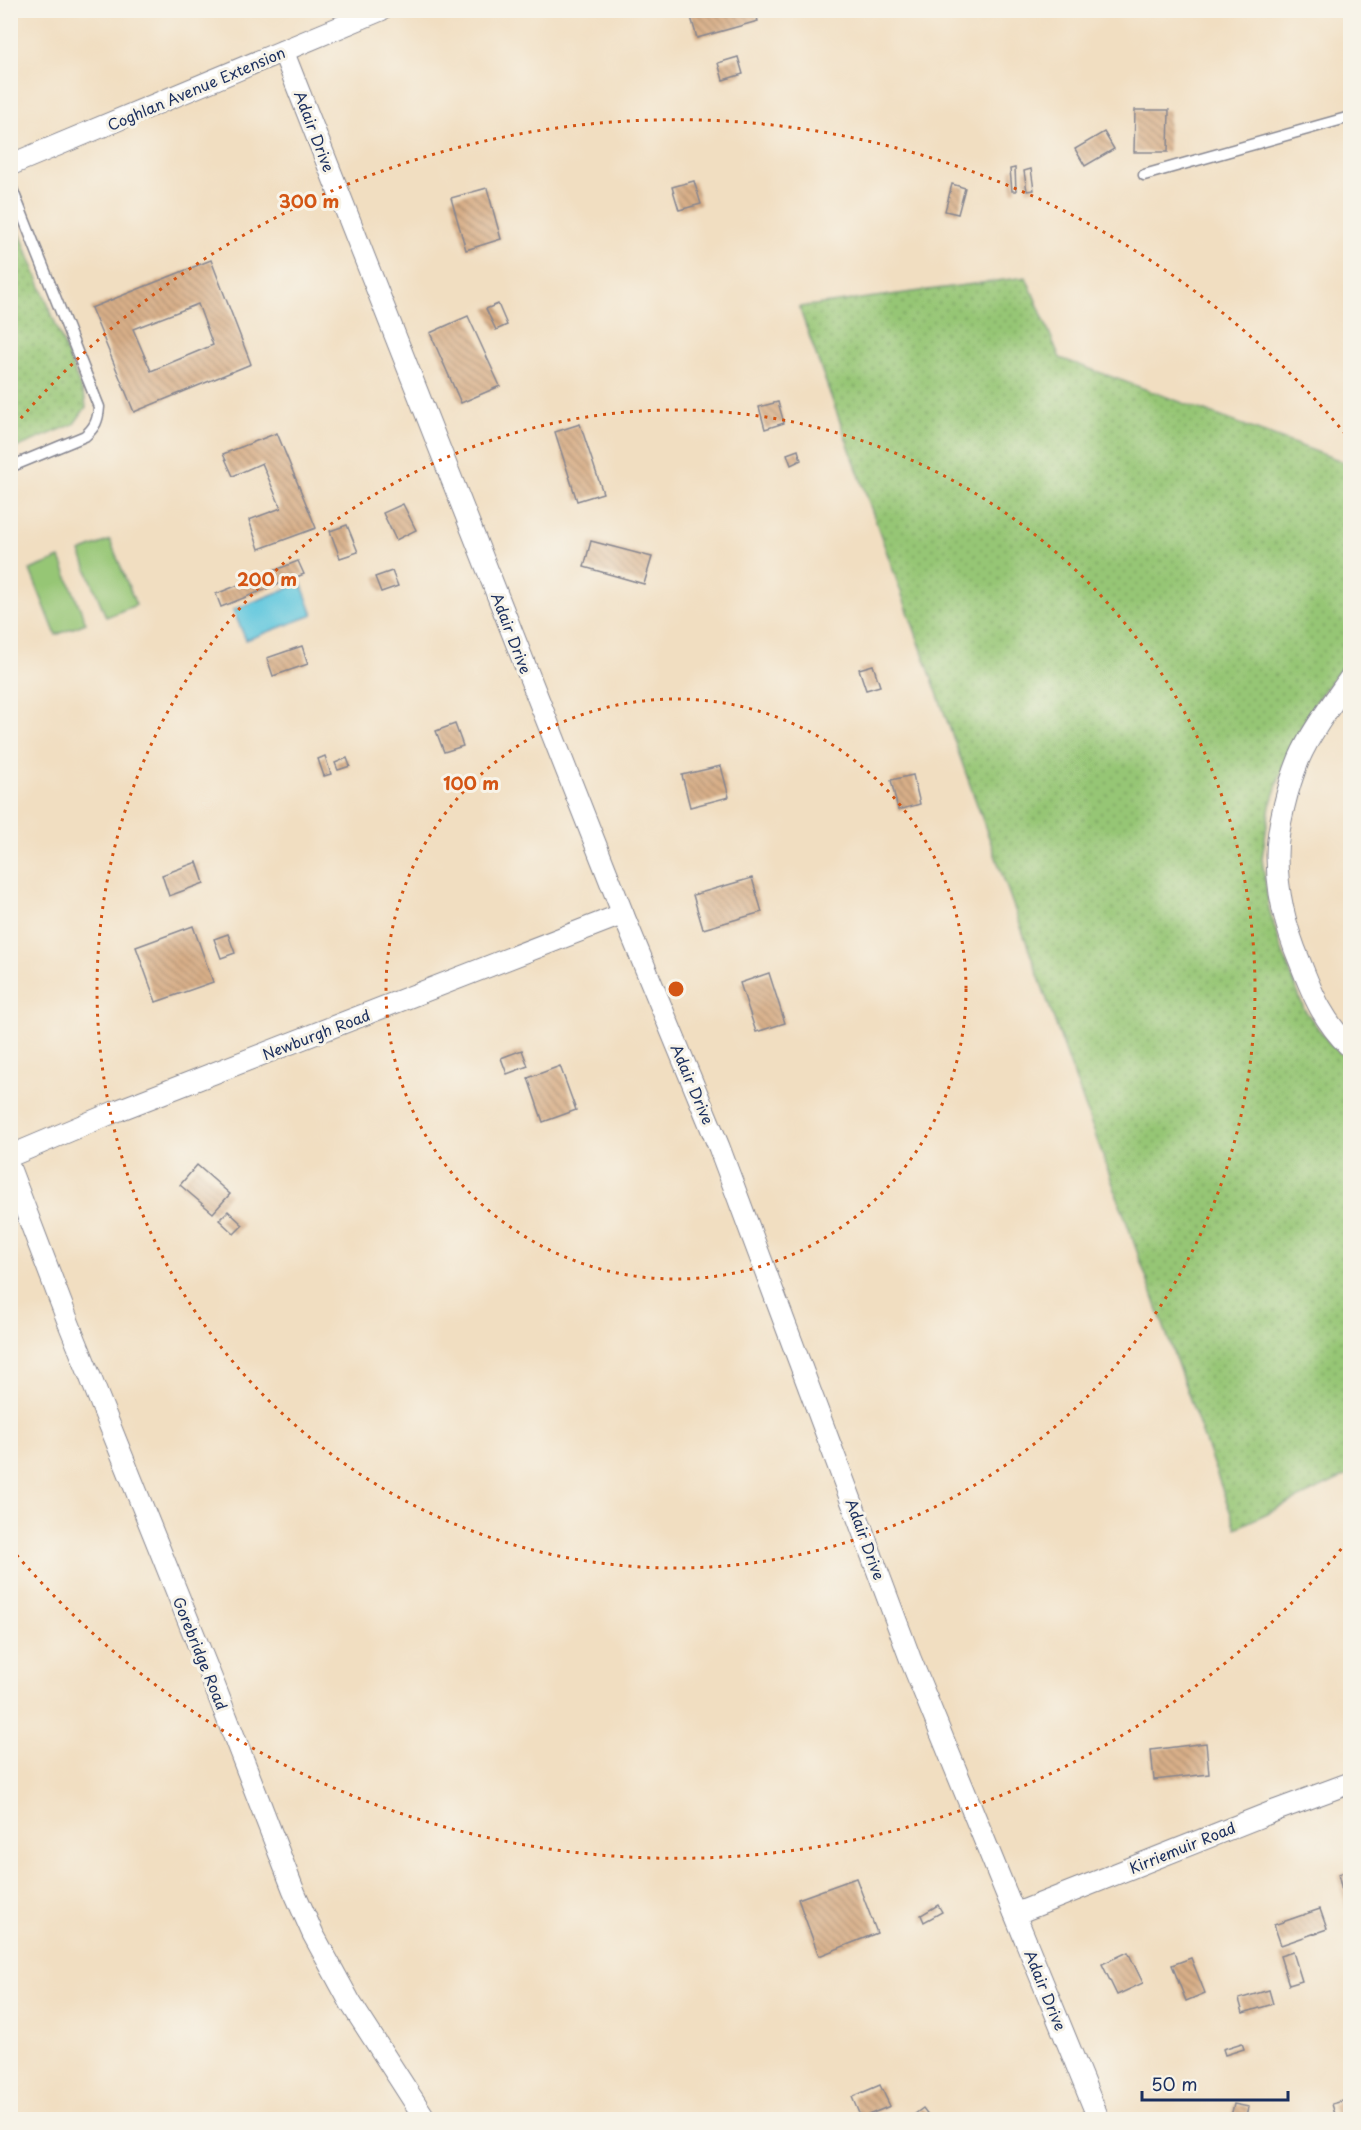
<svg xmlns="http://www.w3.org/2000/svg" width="1361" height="2130" viewBox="0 0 1361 2130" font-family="'Playpen Sans',sans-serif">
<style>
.grass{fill:url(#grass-dots);stroke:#587a6a;stroke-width:1.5}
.park{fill:#96c675;stroke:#587a6a;stroke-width:1.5}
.water{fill:#60c7de;stroke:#3e7b9e;stroke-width:1.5}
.building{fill:url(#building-back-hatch);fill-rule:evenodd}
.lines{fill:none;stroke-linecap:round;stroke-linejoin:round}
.service-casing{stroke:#868690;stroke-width:13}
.minor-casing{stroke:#868690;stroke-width:23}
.service{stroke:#fff;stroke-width:10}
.minor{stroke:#fff;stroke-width:21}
.ring{fill:none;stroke:#d45514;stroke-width:3;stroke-dasharray:3 6}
.labels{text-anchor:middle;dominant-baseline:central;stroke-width:6;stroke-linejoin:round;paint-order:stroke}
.street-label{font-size:15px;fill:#1b2f5e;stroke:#f7f3e8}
.centre{fill:#d45514;stroke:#f7f3e8;stroke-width:3}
.ring-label{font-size:18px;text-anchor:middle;font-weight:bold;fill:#d45514;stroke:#f7f3e8;stroke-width:6;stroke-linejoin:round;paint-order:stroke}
</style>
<defs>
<pattern id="grass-dots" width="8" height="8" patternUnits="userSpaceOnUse" patternTransform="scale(1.5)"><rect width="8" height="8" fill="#96c675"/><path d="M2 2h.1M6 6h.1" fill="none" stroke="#7aa163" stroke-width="1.8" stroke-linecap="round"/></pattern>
<pattern id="building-back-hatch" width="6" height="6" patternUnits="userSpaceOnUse" patternTransform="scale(1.5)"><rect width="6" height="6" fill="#d8af88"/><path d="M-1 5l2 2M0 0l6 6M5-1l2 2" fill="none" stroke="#ae8f72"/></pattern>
</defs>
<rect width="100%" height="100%" fill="#f7f3e8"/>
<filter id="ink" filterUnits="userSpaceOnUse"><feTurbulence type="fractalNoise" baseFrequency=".0167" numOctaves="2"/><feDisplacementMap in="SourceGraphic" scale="12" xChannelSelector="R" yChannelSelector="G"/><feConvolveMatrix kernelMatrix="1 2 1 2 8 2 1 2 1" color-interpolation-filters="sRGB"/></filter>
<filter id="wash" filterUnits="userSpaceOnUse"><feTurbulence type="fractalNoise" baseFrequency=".008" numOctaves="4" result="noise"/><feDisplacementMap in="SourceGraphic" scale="24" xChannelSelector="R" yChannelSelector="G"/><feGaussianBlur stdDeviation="1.35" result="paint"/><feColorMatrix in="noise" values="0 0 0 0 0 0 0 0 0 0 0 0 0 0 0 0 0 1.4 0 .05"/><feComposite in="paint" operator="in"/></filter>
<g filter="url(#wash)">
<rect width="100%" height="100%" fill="#f1dec1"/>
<g class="grass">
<path d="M10 208 85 399 86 407 74 424 11 450Z"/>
<path d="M1026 277 1060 358 1350 464V657L1315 702 1288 751 1270 806 1262 858 1269 909 1280 945 1304 1009 1329 1043 1350 1062V1474L1236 1528 799 307Z"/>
</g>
<g class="park">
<path d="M110 540 136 605 106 617 80 552Z"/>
<path d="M60 558 86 623 56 635 30 570Z"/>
</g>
<path class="water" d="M301 583 313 615 246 640 233 610Z"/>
<g id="blocks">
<g class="building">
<path d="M689 10H755L758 21 697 38Z"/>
<path d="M738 57 743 74 723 80 718 63Z"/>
<path d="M1135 110H1169L1168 152H1134Z"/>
<path d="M1104 132 1114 149 1085 166 1075 149Z"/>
<path d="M1015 168 1016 191H1012L1010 169Z"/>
<path d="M1031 169 1034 190 1027 191 1024 171Z"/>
<path d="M694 181 701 204 679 210 672 187Z"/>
<path d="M952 184 965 188 958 214 945 211Z"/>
<path d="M487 188 501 239 466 250 451 198Z"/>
<path d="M211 260 251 364 134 412 91 308ZM198 304 213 345 151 371 133 329Z"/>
<path d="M498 304 507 325 496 330 486 309Z"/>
<path d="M468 316 500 386 461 403 430 333Z"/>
<path d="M778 402 784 423 765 429 759 407Z"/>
<path d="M580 424 603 493 577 501 555 432Z"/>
<path d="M277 433 316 528 259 549 249 520 281 508 262 463 233 476 223 454Z"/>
<path d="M798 450 801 460 791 465 787 454Z"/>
<path d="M403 504 416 530 396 540 383 513Z"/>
<path d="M347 525 358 552 340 558 330 531Z"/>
<path d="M591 541 652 557 644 584 584 567Z"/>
<path d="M298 561 304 574 221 607 216 594Z"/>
<path d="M392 571 398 586 381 592 375 577Z"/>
<path d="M302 646 308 664 273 676 267 658Z"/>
<path d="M873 665 880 686 866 690 859 669Z"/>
<path d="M455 724 463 746 444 752 436 731Z"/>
<path d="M325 756 331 774 324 776 318 759Z"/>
<path d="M347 758 350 766 338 770 335 763Z"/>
<path d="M721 766 729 797 690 807 682 775Z"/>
<path d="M913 775 920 804 898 810 891 780Z"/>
<path d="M197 862 204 883 169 896 162 875Z"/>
<path d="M752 878 762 912 703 929 693 895Z"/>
<path d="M193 926 213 982 156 1002 136 947Z"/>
<path d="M228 934 235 953 221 958 214 939Z"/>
<path d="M769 973 785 1023 756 1032 740 983Z"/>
<path d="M522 1050 528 1066 507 1074 501 1058Z"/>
<path d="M560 1066 576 1110 543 1122 528 1078Z"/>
<path d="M197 1165 230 1194 213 1213 180 1185Z"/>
<path d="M228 1211 243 1225 234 1234 219 1220Z"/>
<path d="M1206 1743 1209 1774 1154 1780 1151 1750Z"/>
<path d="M1350 1871V1907L1346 1908 1338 1874Z"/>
<path d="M856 1878 877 1933 819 1956 798 1899Z"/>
<path d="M938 1905 942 1912 924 1922 921 1915Z"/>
<path d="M1320 1909 1327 1929 1281 1945 1274 1925Z"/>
<path d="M1128 1952 1143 1983 1117 1995 1102 1964Z"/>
<path d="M1293 1952 1302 1981 1289 1985 1280 1956Z"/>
<path d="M1191 1958 1205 1993 1186 2001 1172 1965Z"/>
<path d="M1269 1990 1273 2004 1243 2013 1239 1999Z"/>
<path d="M1242 2043 1244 2049 1225 2055 1223 2049Z"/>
<path d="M880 2085 890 2106 861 2118 852 2097Z"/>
<path d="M1350 2099V2114L1336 2118 1332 2104Z"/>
<path d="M1234 2104 1249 2107 1246 2120H1230Z"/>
<path d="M923 2108 932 2120H907Z"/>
</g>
</g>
</g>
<g filter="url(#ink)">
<use href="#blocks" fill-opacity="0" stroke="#868690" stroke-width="1.5"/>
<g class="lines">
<defs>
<g id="service">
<path d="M1144 175 1350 117"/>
<path d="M10 184 99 407C98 421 95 427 85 436L10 467"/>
</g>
<g id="minor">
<path d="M283 51 623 914 719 1147 910 1658 1099 2120"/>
<path d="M10 165 381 10"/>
<path d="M1350 678C1334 701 1310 733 1299 759 1288 786 1277 827 1277 856 1277 892 1286 929 1300 962 1313 996 1324 1022 1350 1047"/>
<path d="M10 1156 119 1110 623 914"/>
<path d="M10 1169 69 1324 215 1687 293 1889 313 1934 350 2002 426 2120"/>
<path d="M1015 1914 1277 1810 1350 1783"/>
</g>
</defs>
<use href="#service" class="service-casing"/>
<use href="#minor" class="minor-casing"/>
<use href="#service" class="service"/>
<use href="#minor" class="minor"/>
</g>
</g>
<g class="ring">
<circle cx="676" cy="989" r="290"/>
<circle cx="676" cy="989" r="579"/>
<path d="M1347 1542A869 869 0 0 1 15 1553M15 425A869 869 0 0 1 1347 436"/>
</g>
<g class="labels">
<g class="street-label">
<text transform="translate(196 88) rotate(-23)">Coghlan Avenue Extension</text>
<text transform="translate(315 131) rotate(69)">Adair Drive</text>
<text transform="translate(512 633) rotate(69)">Adair Drive</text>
<text transform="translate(316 1034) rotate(-21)">Newburgh Road</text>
<text transform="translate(693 1084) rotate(67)">Adair Drive</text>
<text transform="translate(866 1539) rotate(70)">Adair Drive</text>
<text transform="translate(201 1653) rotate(68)">Gorebridge Road</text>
<text transform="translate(1182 1847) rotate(-22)">Kirriemuir Road</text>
<text transform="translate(1046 1990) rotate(68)">Adair Drive</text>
</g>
</g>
<circle cx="676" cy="989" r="9" class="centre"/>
<g class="ring-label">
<text x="309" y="208">300 m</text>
<text x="267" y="586">200 m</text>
<text x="471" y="790">100 m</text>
</g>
<rect width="1361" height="2130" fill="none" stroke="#f7f3e8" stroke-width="36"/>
<path d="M1142 2091v9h146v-9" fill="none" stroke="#1b2f5e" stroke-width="3"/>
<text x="1151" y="2091" font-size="18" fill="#1b2f5e" stroke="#f7f3e8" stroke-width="4.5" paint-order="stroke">50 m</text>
</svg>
